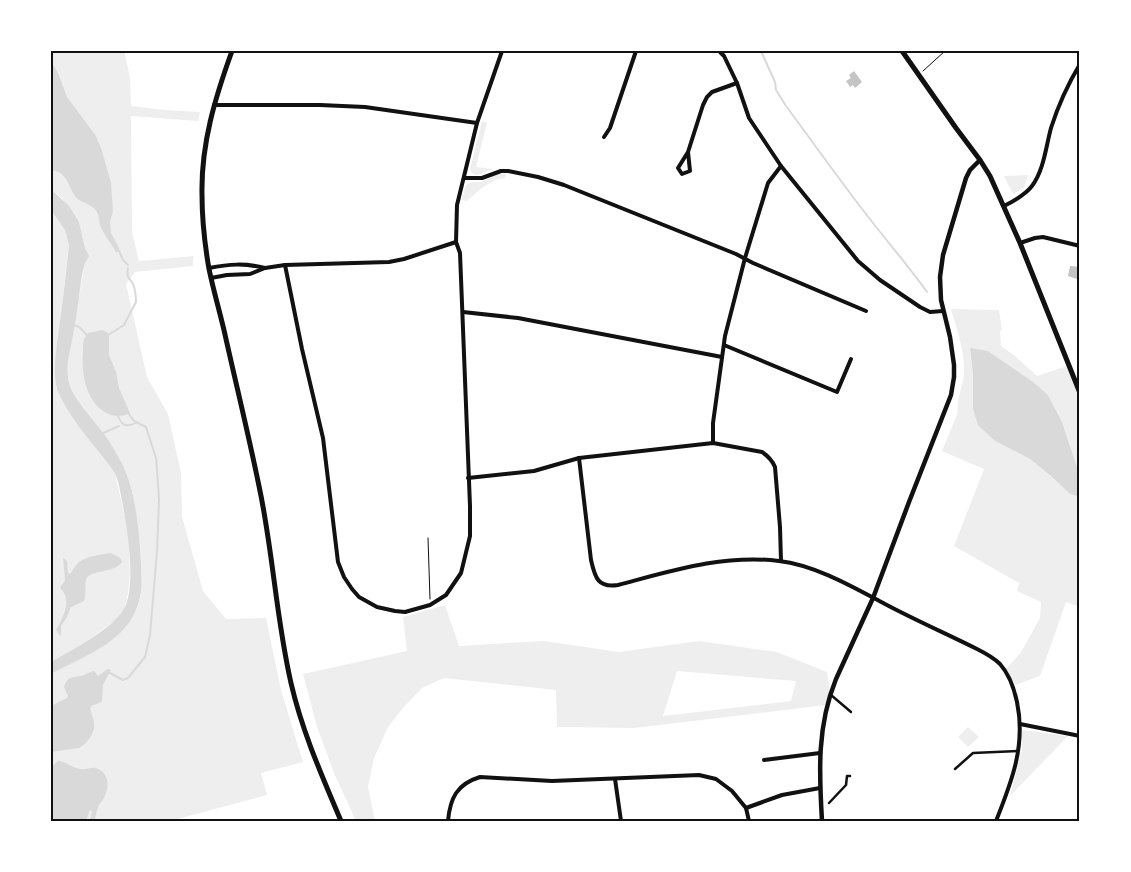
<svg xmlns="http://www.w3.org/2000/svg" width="1131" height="872" viewBox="0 0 1131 872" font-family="Roboto,sans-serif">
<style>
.green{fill:#eee;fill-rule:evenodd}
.water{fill:#d9d9d9}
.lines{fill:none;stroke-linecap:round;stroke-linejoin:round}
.stream{stroke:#d9d9d9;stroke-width:2}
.building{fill:#c4c4c4}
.path{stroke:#111;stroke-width:1}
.pedestrian{stroke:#111;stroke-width:2.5}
.minor{stroke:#111;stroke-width:4}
.tertiary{stroke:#111;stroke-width:4.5}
.secondary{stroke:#111;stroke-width:5}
.neatline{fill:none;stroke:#111;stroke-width:2}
</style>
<rect width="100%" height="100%" fill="#fff"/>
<g class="green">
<path d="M51 51H124L130 77 131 106 165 110 200 112 198 121 131 116 132 232 139 261 194 256 193 260V266L135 272 126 284 147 377 168 414 181 473 182 517 203 591 226 619 266 618 281 690 303 762 261 773 267 795 170 821H51V674C73 662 105 649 122 631 131 622 138 610 140 598 143 587 141 575 141 564 139 530 136 487 119 457 106 434 73 403 68 379 66 367 70 349 72 337 77 309 82 280 87 252L85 248 79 222 61 197 51 189Z"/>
<path d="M482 121 487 123 476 167 493 169 481 174 476 175 472 173 470 169Z"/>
<path d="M498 174H506L505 178C490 179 478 191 467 201L461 200 465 188 467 184 472 182H481Z"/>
<path d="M1028 175 1024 188 1013 194 1004 176Z"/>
<path d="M51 210 65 230 69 245 56 356 57 388 115 474 126 521 129 544 130 573 128 594 124 610 118 618 87 641 51 662Z"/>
<path d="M951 309 999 310 1002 330 1000 331 1001 346 1015 356 1037 376 1067 366 1080 399V476L1062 422 1048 395 988 351 970 349 973 375 995 441 1030 459 1051 476 1070 494 1080 497V607L1066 602 1040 676 1015 685 1006 669 1021 652 1040 618 1041 602 1017 591 1019 583 954 546 984 469 942 451 958 412C956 399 963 387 964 374 965 351 957 330 951 309Z"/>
<path d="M445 605 459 646 544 641 619 652 699 641 777 652 827 672 830 691 826 705 634 728 557 727 556 690 444 678 422 688 403 708 388 727 374 758 368 787 375 821H356L334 773 317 727 303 674 407 651 403 617ZM677 671 795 681H796L791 701 663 716Z"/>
<path d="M968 727 979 737 968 747 958 737Z"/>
<path d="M1022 730 1068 736 1010 796 1022 749Z"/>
</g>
<g class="water">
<path d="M51 61 58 73 67 97 96 136 102 151 111 183 113 211 110 222 111 233 119 248 118 252H116C111 243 104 235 100 225 99 221 99 217 98 214 94 205 86 204 79 200 67 190 71 173 51 170Z"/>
<path d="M51 189 69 206 79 222 85 248 89 256 85 263 82 275C79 295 77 315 73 335 71 348 66 363 68 377 69 395 93 419 104 434 109 441 114 449 118 456 136 485 139 530 141 563 141 574 143 586 140 597 138 609 131 622 123 630 106 649 73 662 51 674V662C73 649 107 632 122 612 138 591 127 526 122 501 120 492 119 480 114 472 97 447 75 426 61 398 60 395 57 391 57 388 52 370 57 346 59 328 63 300 66 273 69 245L65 230 51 210Z"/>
<path d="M102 330 107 332 109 337V355L116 372 119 388 130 413C125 416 118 417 111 415 86 406 81 374 83 351 83 344 83 338 88 333Z"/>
<path d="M970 348 988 351 1033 382 1048 395 1062 422 1080 476V497L1070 494 1051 476 1030 459 995 441 978 425 973 409V375Z"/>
<path d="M110 553C115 555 121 557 122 562 114 574 89 569 86 580 84 587 87 592 84 601L71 607 67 617 61 626V634L60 636 56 630C63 618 73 600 60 588 61 584 65 583 65 579L63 558 67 561 68 573 70 574C73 571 74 567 77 564 85 556 100 555 110 553Z"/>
<path d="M108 669 111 670 103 685 102 701C99 705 93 703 90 708L94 722V729L91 736 86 743 79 748 51 752V706L67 698 68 696 64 687C68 676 71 678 81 676 85 675 89 672 94 671L98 676Z"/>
<path d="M58 761C66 761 72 768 80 769 86 770 91 767 96 768 108 772 110 785 105 795 104 799 101 802 99 805 97 810 95 816 95 821H90L92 812 90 810 86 821H51V767Z"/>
</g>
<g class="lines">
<g class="stream">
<path d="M761 51 775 82 776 90 786 106C815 145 843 185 873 223 891 246 910 268 927 292"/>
<path d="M119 251 123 260 128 265"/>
<path d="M74 325 79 327 86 334"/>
<path d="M108 335 124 325 136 302C136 297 135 289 133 284 129 277 126 278 128 268"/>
<path d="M118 416C122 426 127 428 137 422"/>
<path d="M101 434 119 426"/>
<path d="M110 673 123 680 128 678 145 657 150 635 157 551 159 500 157 469 156 458 146 427 134 421 129 414"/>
</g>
</g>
<g class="building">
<path d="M854 71 862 82 855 88 853 85 850 87 846 81 851 78 849 75Z"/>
<path d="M1070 266 1080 267V280L1068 276Z"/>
</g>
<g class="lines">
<g class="path">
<path d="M923 71 945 51"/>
<path d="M428 538 430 599"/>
</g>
<g class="pedestrian">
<path d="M831 695 851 712"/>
<path d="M955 769 973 753 1018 751"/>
<path d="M829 803 846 785 847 776H850"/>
</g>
<g class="minor">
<path d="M719 51 724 56 737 83 749 118 781 166 858 261 880 280 920 307 930 312 943 311"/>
<path d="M214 105H320L365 107 477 123"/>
<path d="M604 137 610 128 636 51"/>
<path d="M688 152 690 171 682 174 678 168 688 152 703 105 707 97 712 92 737 83"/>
<path d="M464 178H482L501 171H508L538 177 564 185 736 254 753 263 866 311"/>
<path d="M1004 206C1014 201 1025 195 1032 186 1044 170 1046 146 1051 128 1058 106 1068 84 1080 64"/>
<path d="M1020 243 1035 238 1043 237 1080 246"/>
<path d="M285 265 302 349 323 438 338 562 344 577 352 589 359 597 377 607 395 611 405 612 430 605 446 595 461 573 470 536V506L460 253 456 242 457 205 477 123 502 51"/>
<path d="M209 268C229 264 245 263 265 268"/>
<path d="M211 278 227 275 250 274 265 268 285 265 389 262 404 259 456 242"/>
<path d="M463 312 518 318 722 357"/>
<path d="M724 345 837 392 851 359"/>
<path d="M713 443V423L725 336 745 258 768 183 781 166"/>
<path d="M579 458 591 560C595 578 598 588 618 585 671 571 724 554 779 561 815 565 853 587 885 604 915 620 947 634 977 649 985 653 993 657 1000 664 1009 674 1014 688 1017 702 1026 745 1012 781 996 821"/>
<path d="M468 478 534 471 579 458 713 443 762 452C768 456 772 460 775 467L780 527 781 561"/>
<path d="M1020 724 1080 736"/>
<path d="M764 760 820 753"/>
<path d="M615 779 621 821"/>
<path d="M448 821C450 798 457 784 480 777L552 781 699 775 716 779 732 791 746 808"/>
<path d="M749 821 746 808 782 795 820 788"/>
</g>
<path class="tertiary" d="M822 821C819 771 817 726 836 679L873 598 909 502 951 395 954 377V365L950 337 941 300 940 277 943 255 966 178 970 170 980 160"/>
<g class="secondary">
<path d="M232 51C215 98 201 144 202 194 202 218 205 246 209 269 214 293 221 316 226 339 237 388 249 437 259 486 273 551 276 618 291 683 302 731 322 776 341 821"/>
<path d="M902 51 956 128 980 160 990 176 1020 243 1080 393"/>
</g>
</g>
<rect width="1131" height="872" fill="none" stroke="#ffffff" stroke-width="105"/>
<rect x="52" y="52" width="1026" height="768" class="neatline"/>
</svg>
